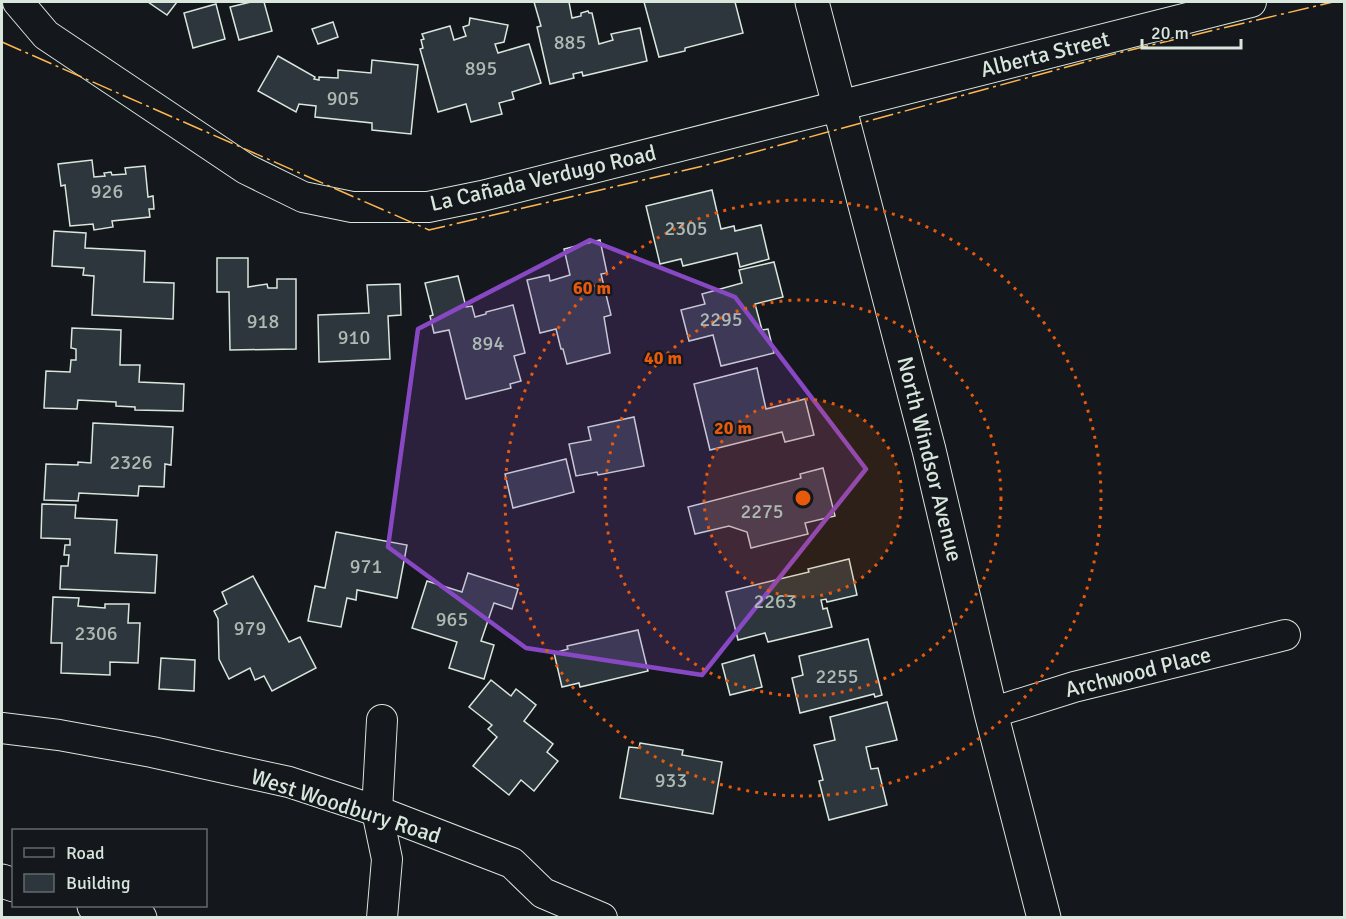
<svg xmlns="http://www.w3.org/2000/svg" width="1346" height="919" viewBox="0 0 1346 919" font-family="Signika,sans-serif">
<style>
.building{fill:#2c363c;stroke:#d8e6dc;stroke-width:1.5}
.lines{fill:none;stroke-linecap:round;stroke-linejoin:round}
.street-casing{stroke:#d8e6dc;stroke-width:32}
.secondary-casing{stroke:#d8e6dc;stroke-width:35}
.primary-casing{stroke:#d8e6dc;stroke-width:35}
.street{stroke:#14181c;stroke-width:30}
.secondary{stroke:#14181c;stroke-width:33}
.primary{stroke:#14181c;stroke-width:33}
.power{stroke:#ffb74d;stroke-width:1.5;stroke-dasharray:21 4.5 3 4.5;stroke-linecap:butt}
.marked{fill:#8948c3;fill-opacity:0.2;stroke:#8948c3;stroke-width:4.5;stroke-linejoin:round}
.ring{fill:none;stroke:#e8590c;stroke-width:3;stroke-dasharray:3 6}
.labels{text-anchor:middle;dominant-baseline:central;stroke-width:4.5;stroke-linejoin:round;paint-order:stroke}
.number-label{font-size:20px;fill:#adbab4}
.street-label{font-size:22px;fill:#d8e6dc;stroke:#14181c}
.centre{fill:#e8590c;stroke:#14181c;stroke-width:3}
.ring-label{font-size:18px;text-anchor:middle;font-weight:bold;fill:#e8590c;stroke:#14181c;stroke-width:4.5;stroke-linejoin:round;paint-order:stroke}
</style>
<rect width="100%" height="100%" fill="#14181c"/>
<g class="building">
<path d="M148 2H177L167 15Z"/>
<path d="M251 2H264L272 31 239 40 230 7Z"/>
<path d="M534 2H569L572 18 581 16V13L588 11 589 13H592L599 44 613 40 611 34 640 28 647 61 583 76 582 72 573 74 574 78 550 84 537 27 541 26Z"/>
<path d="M644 2H735L743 33 685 48V51L659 57Z"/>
<path d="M216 4 225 39 193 48 184 13Z"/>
<path d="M470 18 508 25 504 42 495 44 498 53 529 44 541 83 512 92 514 99 499 103 502 114 471 122 466 104 438 112 420 49 423 48 421 40 424 39 422 34 450 26 454 40 466 36 463 27 469 25Z"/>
<path d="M333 22 338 37 318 44 312 29Z"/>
<path d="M278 56 315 77 314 79 319 80V77L338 78V70L371 73 372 60 418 65 411 134 372 130V123L315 117 316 106 299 104 296 112 258 91Z"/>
<path d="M92 160 94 177 105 176 104 173 111 172 112 175 126 174 125 168 145 166 148 197 153 196 154 209H149L150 217 112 221 113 227 94 230 93 224 70 226 65 185 61 186 58 164Z"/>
<path d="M712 190 721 229 734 226 735 231 761 225 769 259 740 267 737 253 683 266 681 259 660 264 646 206Z"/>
<path d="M54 231 86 233 85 248 145 251 144 282 174 283 173 319 92 315 94 276 83 275 84 268 52 266Z"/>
<path d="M600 240 607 273 601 274 611 315 604 317 610 353 567 364 563 349H561L556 329 540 333 527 280 549 275 550 281 570 275 564 249Z"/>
<path d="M217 258H248V287L267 284 268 288H277V279H296V349L230 350 229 292H217Z"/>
<path d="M774 262 783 297 755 304 762 330 768 329 774 353 721 366 713 335 689 341 681 310 705 304 702 294 742 283 739 270Z"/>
<path d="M458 276 466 307 472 306 475 317 486 314V312L513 305 525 353 514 356 521 381 510 384 511 388 466 399 449 330 434 333 430 316 433 315 425 283Z"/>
<path d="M400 284 401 315 388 316 390 359 319 362 318 315 369 313 367 285Z"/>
<path d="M72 328 121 330 120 365H140L139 382 184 384 183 411 135 410V407L116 406V402L78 400 77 409 44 408 46 371 70 372 71 360H76V349L71 348Z"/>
<path d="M757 368 766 409 805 399 814 435 785 442 782 432 710 450 694 384Z"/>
<path d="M634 417 644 466 598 475 597 472 576 476 569 444 591 440 588 427Z"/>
<path d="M93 423 173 427 171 465 165 464 164 487 139 486 138 496 79 493 78 501 44 500 46 464 78 465V462L91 463Z"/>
<path d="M566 459 574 492 513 508 505 474Z"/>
<path d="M823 468 835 516 805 523 808 534 751 548 747 532 729 526 695 534 688 507 801 478 800 474Z"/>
<path d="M42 504 76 505 75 518 117 520 115 553 157 555 155 593 60 589 61 566H68L69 555H64L65 545H70V539L41 538Z"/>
<path d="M336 532 407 545 397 598 357 590 356 600 347 598 341 627 308 621 315 586 325 588Z"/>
<path d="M849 559 857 595 827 602 826 599 821 600 823 609 827 608 832 627 768 642 765 633 738 640 726 592 809 572 808 569Z"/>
<path d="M468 573 518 589 512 609 494 603 481 641 494 645 484 679 449 668 457 642 412 628 427 581 462 592Z"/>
<path d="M253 576 289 642 300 637 316 668 272 691 264 676 255 680 250 668 229 679 219 659 218 619 214 611 227 604 222 592Z"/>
<path d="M53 597 79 598 78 606 105 608V604H129L128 623H140L138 663 110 662V675L61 673 62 643H51Z"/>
<path d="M638 630 648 671 580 687 579 683 562 687 554 653 568 649 567 646Z"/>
<path d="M868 639 882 695 875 697 874 694 800 713 792 678 803 675 799 656Z"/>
<path d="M754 655 762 687 730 695 722 664Z"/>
<path d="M161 658 195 660 194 691 159 689Z"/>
<path d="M491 680 511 696 516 689 536 705 524 721 553 744 547 752 558 761 534 791 521 780 509 795 473 766 497 737 488 729 492 725 469 707Z"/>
<path d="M887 702 897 740 866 747 871 769 878 768 887 805 829 820 819 781 823 780 814 745 835 740 830 717Z"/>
<path d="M640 743 683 750 682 755 722 762 713 814 620 798 629 747 639 748Z"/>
</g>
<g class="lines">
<defs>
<g id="street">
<path d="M18 2 46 35 246 169 303 197 352 207H428L482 196 1251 2"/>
<path d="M991 713 1074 687 1285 635"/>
<path d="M382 720 377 811 387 859 382 918"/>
<path d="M2 728 59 735 152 752 289 782 377 811 512 863 543 893 602 918"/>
</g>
<path id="secondary" d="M812 2 929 450 991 713 1044 918"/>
<g id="primary">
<path d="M2 881 14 885"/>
<path d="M94 906 140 918"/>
</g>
</defs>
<use href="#street" class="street-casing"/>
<use href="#secondary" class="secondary-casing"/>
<use href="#primary" class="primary-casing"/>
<use href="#street" class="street"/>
<use href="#secondary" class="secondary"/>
<use href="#primary" class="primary"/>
<path class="power" d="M2 42 429 230 703 166 1122 52 1333 2"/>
</g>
<path class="marked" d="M590 240 735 297 866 469 702 675 526 648 388 547 418 329Z"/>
<circle cx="803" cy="498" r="99" fill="#e8590c" fill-opacity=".12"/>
<g class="ring">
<circle cx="803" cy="498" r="99"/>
<circle cx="803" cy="498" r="198"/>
<circle cx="803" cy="498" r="298"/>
</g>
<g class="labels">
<g class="number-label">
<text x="570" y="42">885</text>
<text x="481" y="68">895</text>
<text x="343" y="98">905</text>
<text x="107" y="191">926</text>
<text x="686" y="228">2305</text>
<text x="721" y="319">2295</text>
<text x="263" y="321">918</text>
<text x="354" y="337">910</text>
<text x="488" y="343">894</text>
<text x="131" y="462">2326</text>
<text x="762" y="511">2275</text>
<text x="366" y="566">971</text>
<text x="775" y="601">2263</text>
<text x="452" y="619">965</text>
<text x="250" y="628">979</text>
<text x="96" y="633">2306</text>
<text x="837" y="676">2255</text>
<text x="671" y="780">933</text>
</g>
<g class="street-label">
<text transform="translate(1045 54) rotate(-14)">Alberta Street</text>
<text transform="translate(543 178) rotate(-13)">La Cañada Verdugo Road</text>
<text transform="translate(930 459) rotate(76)">North Windsor Avenue</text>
<text transform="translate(1138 672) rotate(-14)">Archwood Place</text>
<text transform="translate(346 806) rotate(18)">West Woodbury Road</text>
</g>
</g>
<circle cx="803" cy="498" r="9" class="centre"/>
<g class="ring-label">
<text x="592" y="294">60 m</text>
<text x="663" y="364">40 m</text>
<text x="733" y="434">20 m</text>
</g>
<rect width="1346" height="919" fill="none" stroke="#d8e6dc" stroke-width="6"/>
<rect x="12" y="829" width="195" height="78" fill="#14181c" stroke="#626a69" stroke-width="1.5"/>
<rect x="24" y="848" width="30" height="9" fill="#14181c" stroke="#626a69" stroke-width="1.5"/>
<text x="66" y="859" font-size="18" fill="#d8e6dc">Road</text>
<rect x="24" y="874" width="30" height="18" fill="#2c363c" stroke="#626a69" stroke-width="1.5"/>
<text x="66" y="889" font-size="18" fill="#d8e6dc">Building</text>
<path d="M1142 39v9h99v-9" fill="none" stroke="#d8e6dc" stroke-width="3"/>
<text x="1151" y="39" font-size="18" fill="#d8e6dc" stroke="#14181c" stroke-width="4.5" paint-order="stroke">20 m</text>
</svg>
